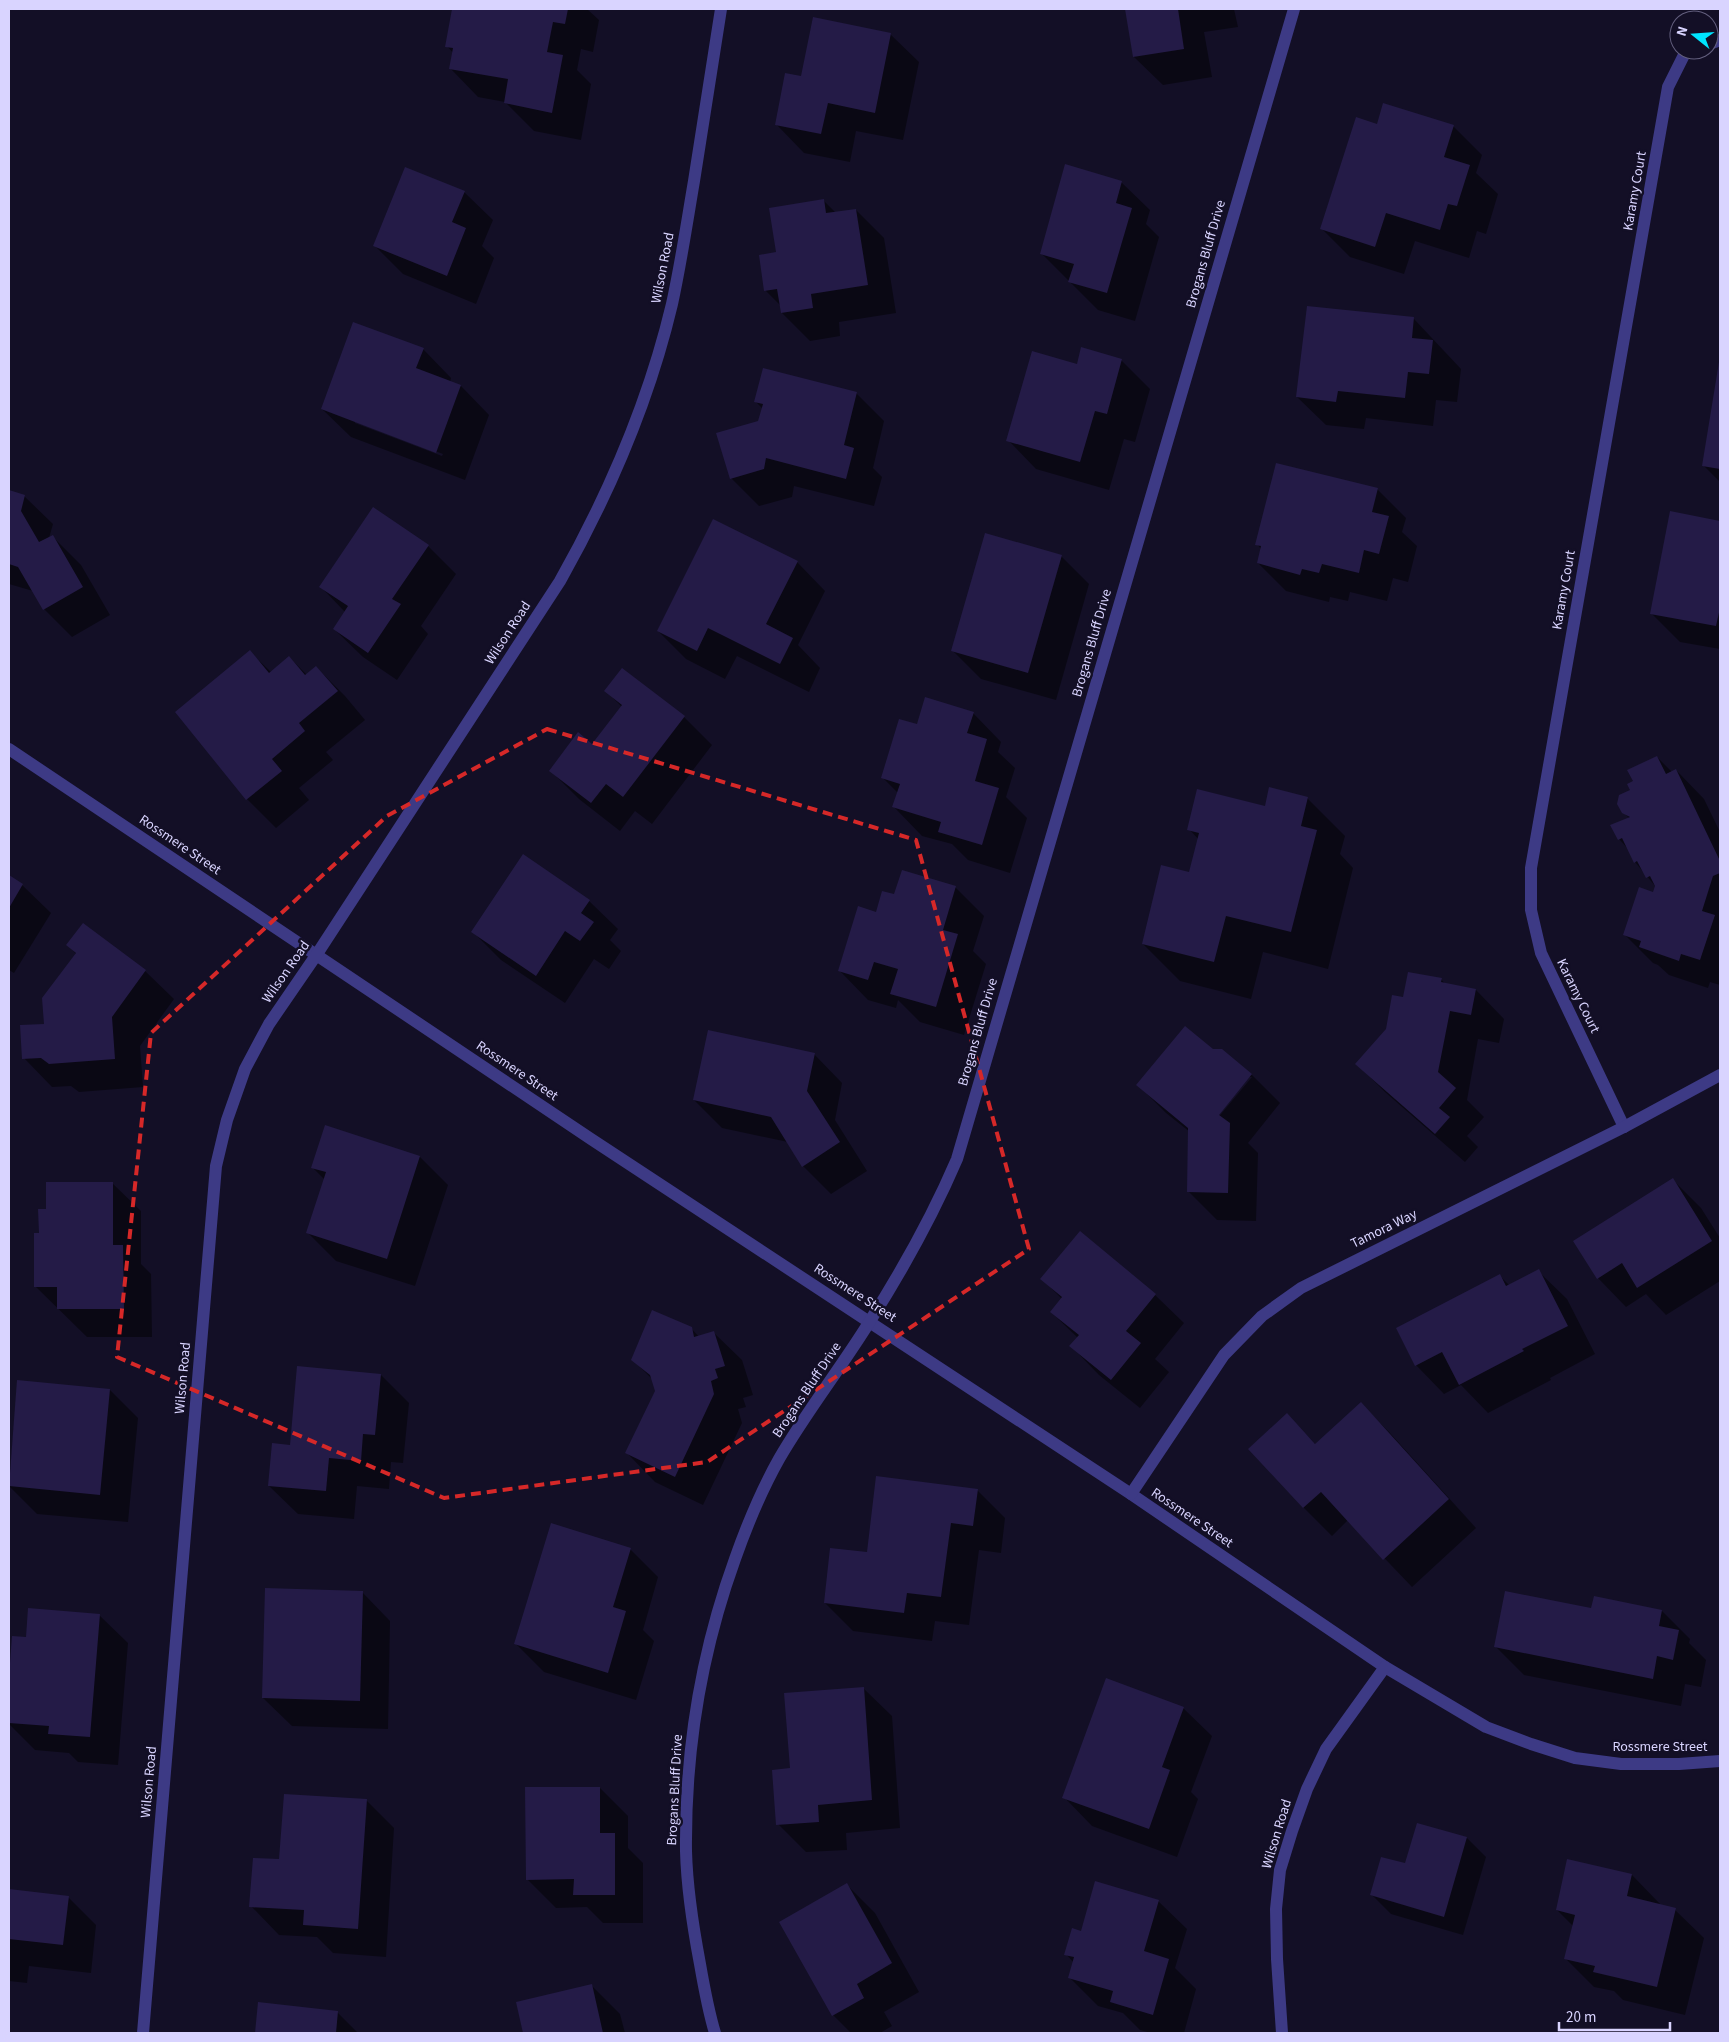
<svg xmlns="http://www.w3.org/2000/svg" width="1729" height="2042" viewBox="0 0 1729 2042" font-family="'Source Sans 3',sans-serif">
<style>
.shadow{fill:#0007;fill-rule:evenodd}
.building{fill:#241b47}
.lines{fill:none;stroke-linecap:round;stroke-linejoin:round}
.street{stroke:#3d3a85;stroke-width:12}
.marked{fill:none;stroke:#d62828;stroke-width:4;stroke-dasharray:10 6;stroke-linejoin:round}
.labels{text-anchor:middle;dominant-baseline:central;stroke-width:5;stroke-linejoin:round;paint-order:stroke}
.street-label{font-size:14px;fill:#d9d4ff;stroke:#130f26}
</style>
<rect width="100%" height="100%" fill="#130f26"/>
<g class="shadow">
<path d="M454 9H587L599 20 593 52 581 49 577 70 591 84 581 140 534 131 505 102 478 97 450 68 453 53 447 46Z"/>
<path d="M1126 9H1234L1238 27 1204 32 1212 77 1163 85 1134 57Z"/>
<path d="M890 34 919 62 903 140 856 131 850 162 804 153 776 124 802 78Z"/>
<path d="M1384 105 1454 127 1482 155 1476 173 1498 194 1486 234 1477 231 1469 258 1415 241 1404 274 1350 257 1322 229 1378 126Z"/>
<path d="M1121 182 1150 210 1146 224 1159 237 1135 321 1098 310 1041 253Z"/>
<path d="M464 192 493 220 482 246 494 258 476 304 403 274 375 246Z"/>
<path d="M824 201 836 213 856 210 884 238 896 313 839 322 840 336 810 341 782 313 781 306 766 291 778 253Z"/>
<path d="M1414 319 1461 369 1457 402 1436 400 1433 426 1366 418 1364 429 1326 425 1297 397Z"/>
<path d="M423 349 451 378 450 382 461 386 489 415 465 480 351 437 322 409ZM355 420 443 454 442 456 355 423Z"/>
<path d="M1121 360 1150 389 1135 442 1124 439 1109 490 1036 469 1008 440 1078 366Z"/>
<path d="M1720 363V482L1704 466Z"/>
<path d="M856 393 884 421 873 468 882 477 874 506 794 486 792 497 759 506 731 478 759 422 763 409 756 402Z"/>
<path d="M1377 489 1406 518 1402 532 1417 546 1408 582 1393 578 1387 601 1350 592 1348 601 1330 597 1329 602 1286 591 1258 563 1261 549 1257 544Z"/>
<path d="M9 491 24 496 53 524 49 538 52 536 81 565 110 615 72 637 44 609 33 591 9 584Z"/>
<path d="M1671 513 1720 522V649L1680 642 1651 613Z"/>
<path d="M428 546 456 574 421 626 428 634 397 680 363 657 334 629 345 612 321 587Z"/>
<path d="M1061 556 1089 584 1056 700 981 679 953 651Z"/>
<path d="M797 562 825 591 798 645 820 668 809 692 737 656 725 679 686 659 658 631Z"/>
<path d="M250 652 271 672 289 657 307 675 316 667 345 696 365 720 326 752 333 760 299 788 309 800 276 828 247 799 177 712Z"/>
<path d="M606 691 684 717 712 745 652 824 635 811 620 831 579 799 551 771 592 746 622 707Z"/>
<path d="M973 713 1001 742 998 752 1015 768 1006 797 1027 818 1010 873 968 860 952 844 922 836 894 807 898 793 883 778Z"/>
<path d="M1657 757 1672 772 1676 770 1704 799 1720 832V985L1710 982 1708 988 1669 975 1658 965 1653 963 1624 934 1654 893 1656 887 1635 862 1629 850 1619 839 1629 818 1623 812 1635 782Z"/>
<path d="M1307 798 1345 836 1340 854 1353 868 1328 969 1263 952 1251 999 1180 981 1143 944 1190 874 1199 840 1189 829 1266 808Z"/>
<path d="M903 871 956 888 984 916 973 951 986 964 964 1035 920 1022 898 1000 896 1008 868 1000 840 971 877 914 895 896Z"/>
<path d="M9 876 22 885 51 913 14 973 9 970Z"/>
<path d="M589 901 618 929 610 940 621 951 609 969 594 959 565 1003 501 960 473 932Z"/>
<path d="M83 925 145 971 174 999 140 1046 143 1087 79 1092 71 1086 52 1087 24 1058 45 1025 76 954 68 945Z"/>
<path d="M1441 979 1446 985 1476 990 1504 1019 1499 1043 1478 1039 1467 1100 1484 1117 1467 1136 1478 1147 1465 1162 1385 1092 1357 1064 1387 1029Z"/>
<path d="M1212 1050H1222L1252 1075 1280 1103 1248 1143 1258 1153 1256 1221 1217 1220 1188 1191 1190 1132 1166 1113 1138 1085ZM1248 1077H1252L1216 1120 1215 1119Z"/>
<path d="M814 1054 842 1083 835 1120 867 1171 831 1194 803 1166 788 1142 722 1128 694 1100Z"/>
<path d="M420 1157 448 1185 415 1286 336 1261 307 1232 325 1180 312 1167Z"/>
<path d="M1673 1180 1701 1208 1720 1238V1281L1666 1315 1646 1294 1626 1307 1598 1278Z"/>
<path d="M112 1183 141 1211V1264L151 1274 152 1337H87L35 1286 40 1234 47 1211Z"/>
<path d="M1080 1233 1155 1295 1184 1323 1155 1359 1169 1372 1140 1408 1099 1375 1071 1346 1078 1338 1051 1312 1062 1299 1042 1279Z"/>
<path d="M1538 1271 1567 1299 1595 1354 1550 1378 1551 1380 1488 1413 1461 1385 1444 1394 1416 1365 1500 1276 1509 1285Z"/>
<path d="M691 1328 699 1337 713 1332 742 1360 753 1395 743 1398 746 1407 738 1409 742 1423 703 1505 655 1482 627 1453 657 1391 653 1380 632 1359Z"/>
<path d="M381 1375 409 1403 403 1463 391 1462 389 1489 357 1486 354 1519 298 1514 269 1486 291 1446Z"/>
<path d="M18 1381 110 1390 138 1418 128 1522 37 1514 9 1486Z"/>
<path d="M1361 1404 1389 1432 1476 1528 1412 1587 1348 1520 1332 1536 1303 1507 1287 1415 1316 1445Z"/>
<path d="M977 1490 1005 1518 1001 1553 979 1550 969 1625 935 1621 932 1641 853 1631 825 1603 868 1553Z"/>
<path d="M630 1549 658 1577 643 1630 654 1641 636 1700 544 1672 516 1644Z"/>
<path d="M362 1592 390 1621 388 1729 292 1726 263 1698Z"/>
<path d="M1592 1610 1662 1611 1690 1639 1689 1643 1706 1660 1701 1687 1685 1684 1681 1706 1524 1675 1495 1646Z"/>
<path d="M99 1615 128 1643 118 1765 78 1762 69 1753 35 1750 9 1724V1692L13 1637 27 1639Z"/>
<path d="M863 1688 892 1716 900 1828 846 1833 847 1850 806 1852 778 1824 791 1769Z"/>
<path d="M1183 1708 1212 1736 1191 1792 1198 1799 1177 1857 1092 1826 1064 1797Z"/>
<path d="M600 1788 628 1816V1848L643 1863V1923H603L587 1907 556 1908 527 1879Z"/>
<path d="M366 1800 394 1828 386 1957 333 1953 317 1937 279 1935 251 1906 280 1860Z"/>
<path d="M1467 1838 1486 1857 1463 1935 1391 1914 1372 1895 1406 1865Z"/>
<path d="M1632 1875 1660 1904V1906L1675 1910 1704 1938 1685 2015 1623 2000 1614 1991 1594 1987 1565 1958 1573 1926 1557 1910Z"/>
<path d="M847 1885 875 1913 919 1992 884 2012 892 2026 880 2033H851L833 2015 781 1922Z"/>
<path d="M9 1891 68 1897 96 1925 91 1973 29 1966 27 1983 9 1981Z"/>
<path d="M1158 1901 1187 1929 1175 1968 1196 1989 1184 2033H1151L1140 2030 1123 2013 1098 2006 1070 1978 1074 1963 1066 1954Z"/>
<path d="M592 1986 620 2014 625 2033H525L518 2003Z"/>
<path d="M259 2004 338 2013 358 2033H256Z"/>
</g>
<g class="building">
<path d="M452 9H568L565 24 553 22 547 52 563 55 552 113 504 103 508 79 449 69 453 48 445 47Z"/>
<path d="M1125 9H1178L1184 49 1133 57Z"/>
<path d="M813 17 891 33 875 113 828 103 821 134 775 125 785 73 801 76Z"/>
<path d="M1383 103 1454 125 1444 157 1470 165 1457 206 1448 204 1440 230 1386 213 1375 247 1320 229 1356 117 1377 124Z"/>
<path d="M1065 164 1122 181 1116 203 1132 208 1107 293 1068 282 1074 264 1040 254Z"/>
<path d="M405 167 465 191 452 222 466 228 447 276 373 246Z"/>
<path d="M824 199 826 213 856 209 868 285 811 294 813 308 781 313 777 289 764 291 759 255 776 252 769 208Z"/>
<path d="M1307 306 1414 317 1412 338 1433 340 1429 374 1408 372 1405 398 1338 391 1336 402 1296 397Z"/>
<path d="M353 322 424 348 416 368 461 385 436 453 321 409Z"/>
<path d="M1081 347 1122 359 1107 414 1095 411 1080 462 1006 441 1032 351 1077 364Z"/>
<path d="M1719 362H1720V469L1702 466Z"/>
<path d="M763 368 857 392 844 445 854 448 846 479 766 458 764 469 730 479 716 433 758 421 763 404 754 402Z"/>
<path d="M1276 463 1378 488 1372 512 1389 516 1379 554 1364 550 1359 573 1322 564 1319 573 1302 569 1300 575 1257 563 1261 546 1255 545Z"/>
<path d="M9 490 25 495 21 511 39 542 53 535 83 587 43 610 18 567 9 564Z"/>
<path d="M373 507 429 545 392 599 401 604 368 653 333 629 348 606 319 587Z"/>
<path d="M1670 511 1720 521V608L1716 626 1650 614Z"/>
<path d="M713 519 798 561 766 624 793 638 780 664 708 628 697 651 657 631Z"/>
<path d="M985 533 1062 555 1028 673 951 651Z"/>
<path d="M250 650 269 673 289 656 305 675 316 666 338 691 299 723 305 731 272 759 282 771 246 800 175 712Z"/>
<path d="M622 668 685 716 623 797 606 784 591 803 549 771 578 732 592 744 622 705 604 691Z"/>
<path d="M925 697 974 712 967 733 987 739 975 781 999 788 982 845 938 832 941 822 892 807 900 784 881 778 899 719 917 724Z"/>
<path d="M1657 756 1666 774 1676 769 1720 861V873L1713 876 1702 911 1715 915 1700 960 1681 954 1679 961 1639 947 1641 941 1623 935 1639 887 1653 892 1655 886 1650 876 1646 878 1637 861 1634 863 1622 838 1618 840 1610 825 1630 817 1622 813 1617 804 1619 795 1630 790 1627 784 1633 781 1627 770Z"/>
<path d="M1269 787 1308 797 1301 826 1317 830 1291 932 1226 916 1214 962 1142 944 1161 865 1189 872 1199 833 1187 830 1197 789 1265 806Z"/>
<path d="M523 854 590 900 581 913 594 922 580 941 565 931 536 976 471 932Z"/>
<path d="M902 870 956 886 943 930 958 934 936 1007 890 994 898 969 874 962 868 980 838 971 858 906 876 912 882 891 894 894Z"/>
<path d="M9 875 23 884 9 908Z"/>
<path d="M83 923 146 970 112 1017 115 1059 49 1064 41 1058 22 1059 20 1025 44 1024 42 998 76 953 66 945Z"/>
<path d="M1408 972 1442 978 1441 982 1476 989 1471 1015 1450 1011 1438 1072 1456 1088 1439 1108 1450 1117 1435 1134 1355 1064 1386 1029 1392 995 1403 997Z"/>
<path d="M1185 1026 1213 1049H1222L1252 1074 1219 1115 1230 1123 1228 1193 1187 1192 1188 1128 1136 1085Z"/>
<path d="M708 1030 815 1053 807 1091 840 1142 802 1167 771 1117 693 1100Z"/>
<path d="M325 1125 420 1156 387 1259 306 1233 326 1172 311 1168Z"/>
<path d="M1673 1178 1712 1241 1637 1288 1622 1263 1597 1279 1573 1241Z"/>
<path d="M46 1182H113V1245H123L124 1309H57V1287H34V1233H39L38 1209H46Z"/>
<path d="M1080 1231 1156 1294 1126 1331 1141 1343 1111 1380 1069 1346 1079 1335 1050 1312 1062 1297 1040 1279Z"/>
<path d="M1539 1269 1568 1326 1522 1349 1524 1351 1459 1385 1442 1352 1415 1366 1396 1328 1500 1274 1506 1286Z"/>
<path d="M652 1310 692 1327 694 1337 714 1331 725 1366 715 1369 718 1378 711 1381 714 1394 675 1477 625 1453 655 1391 650 1375 631 1360Z"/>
<path d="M297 1366 381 1374 375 1435 363 1434 361 1461 329 1458 326 1491 268 1486 272 1443 290 1445Z"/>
<path d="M17 1380 110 1389 100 1495 9 1486Z"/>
<path d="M1361 1402 1449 1499 1383 1560 1321 1492 1303 1508 1248 1449 1287 1413 1315 1444Z"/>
<path d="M876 1476 978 1489 973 1526 951 1523 941 1597 907 1593 904 1613 824 1603 830 1548 867 1552Z"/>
<path d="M551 1523 631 1548 613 1607 626 1611 608 1673 514 1644Z"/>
<path d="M265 1588 363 1591 360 1701 262 1698Z"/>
<path d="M1505 1591 1591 1608 1594 1596 1662 1610 1659 1626 1679 1630 1673 1660 1657 1656 1653 1679 1494 1647Z"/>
<path d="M28 1608 100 1614 90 1737 48 1734 49 1726 9 1723V1676L12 1636 26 1637Z"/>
<path d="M1106 1678 1184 1707 1162 1767 1170 1770 1149 1829 1062 1798Z"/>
<path d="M864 1687 872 1800 818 1805 819 1822 776 1825 772 1770 790 1768 784 1693Z"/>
<path d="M525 1787H600V1833H615V1895H573L574 1879 526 1880Z"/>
<path d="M284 1794 367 1799 358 1929 303 1925 304 1910 249 1907 253 1858 279 1859Z"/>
<path d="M1417 1823 1467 1837 1444 1917 1370 1895 1381 1857 1405 1863Z"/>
<path d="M1567 1859 1632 1874 1627 1896 1676 1908 1657 1987 1593 1972 1595 1966 1564 1959 1575 1915 1556 1910Z"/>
<path d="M1095 1881 1159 1900 1144 1951 1169 1959 1153 2015 1110 2002 1113 1991 1068 1978 1074 1957 1064 1955 1072 1928 1081 1931Z"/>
<path d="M847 1883 892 1963 857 1984 864 1998 832 2016 779 1922Z"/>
<path d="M9 1889 69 1896 63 1945 9 1939Z"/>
<path d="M592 1984 603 2033H523L516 2002Z"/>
<path d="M258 2002 338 2011 336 2033H255Z"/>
</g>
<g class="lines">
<g class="street">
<path d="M1709 44 1720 40"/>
<path d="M9 749 591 1139 1131 1494 1385 1667 1486 1727 1531 1744 1575 1758 1621 1764H1679L1720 1761"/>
<path d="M1624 1127 1541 953 1531 910V868L1668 87 1686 51 1691 50"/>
<path d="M1131 1494 1224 1355 1262 1316 1301 1288 1624 1127 1720 1075"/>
<path d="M143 2033 216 1166 227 1120 245 1069 269 1024 317 954 560 581C609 494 649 401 672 304 681 263 687 222 694 181 703 123 712 66 721 9"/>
<path d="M715 2033C708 2010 704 1987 700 1964 693 1927 687 1889 686 1851 685 1752 701 1653 735 1559 747 1525 761 1491 779 1459 806 1412 841 1368 870 1321 903 1269 933 1215 957 1159L1294 9"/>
<path d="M1282 2033 1277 1959 1276 1909 1280 1870 1292 1831 1307 1789 1326 1749 1385 1667"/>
</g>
</g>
<path class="marked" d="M547 729 916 840 1029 1249 707 1462 444 1498 117 1357 151 1033 387 816Z"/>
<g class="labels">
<g class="street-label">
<text transform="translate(1635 191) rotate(-80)">Karamy Court</text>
<text transform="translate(1206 254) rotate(-74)">Brogans Bluff Drive</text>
<text transform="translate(663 268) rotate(-79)">Wilson Road</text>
<text transform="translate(1564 590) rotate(-80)">Karamy Court</text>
<text transform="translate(508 633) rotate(-57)">Wilson Road</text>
<text transform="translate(1092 643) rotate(-74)">Brogans Bluff Drive</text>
<text transform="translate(180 845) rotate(34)">Rossmere Street</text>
<text transform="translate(286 972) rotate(-55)">Wilson Road</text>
<text transform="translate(1578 996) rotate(64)">Karamy Court</text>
<text transform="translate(978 1032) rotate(-74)">Brogans Bluff Drive</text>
<text transform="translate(517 1071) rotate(34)">Rossmere Street</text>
<text transform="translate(1384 1229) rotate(-26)">Tamora Way</text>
<text transform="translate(855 1293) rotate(33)">Rossmere Street</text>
<text transform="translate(183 1378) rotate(-85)">Wilson Road</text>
<text transform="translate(807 1390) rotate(-56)">Brogans Bluff Drive</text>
<text transform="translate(1192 1518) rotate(34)">Rossmere Street</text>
<text x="1660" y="1747">Rossmere Street</text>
<text transform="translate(149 1782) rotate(-85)">Wilson Road</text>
<text transform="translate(675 1790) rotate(-87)">Brogans Bluff Drive</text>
<text transform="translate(1277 1834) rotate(-73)">Wilson Road</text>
</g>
</g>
<rect width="1729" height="2042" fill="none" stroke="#d9d4ff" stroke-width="20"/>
<g transform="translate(1694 35) rotate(287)"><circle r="24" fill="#130f26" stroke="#625e7d"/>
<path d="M0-4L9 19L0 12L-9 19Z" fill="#00e5ff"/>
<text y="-8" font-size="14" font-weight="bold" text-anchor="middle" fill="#d9d4ff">N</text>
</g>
<path d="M1559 2022v8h111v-8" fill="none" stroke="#d9d4ff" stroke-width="2.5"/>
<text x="1566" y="2022" font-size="15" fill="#d9d4ff" stroke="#130f26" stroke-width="4" paint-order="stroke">20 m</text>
</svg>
